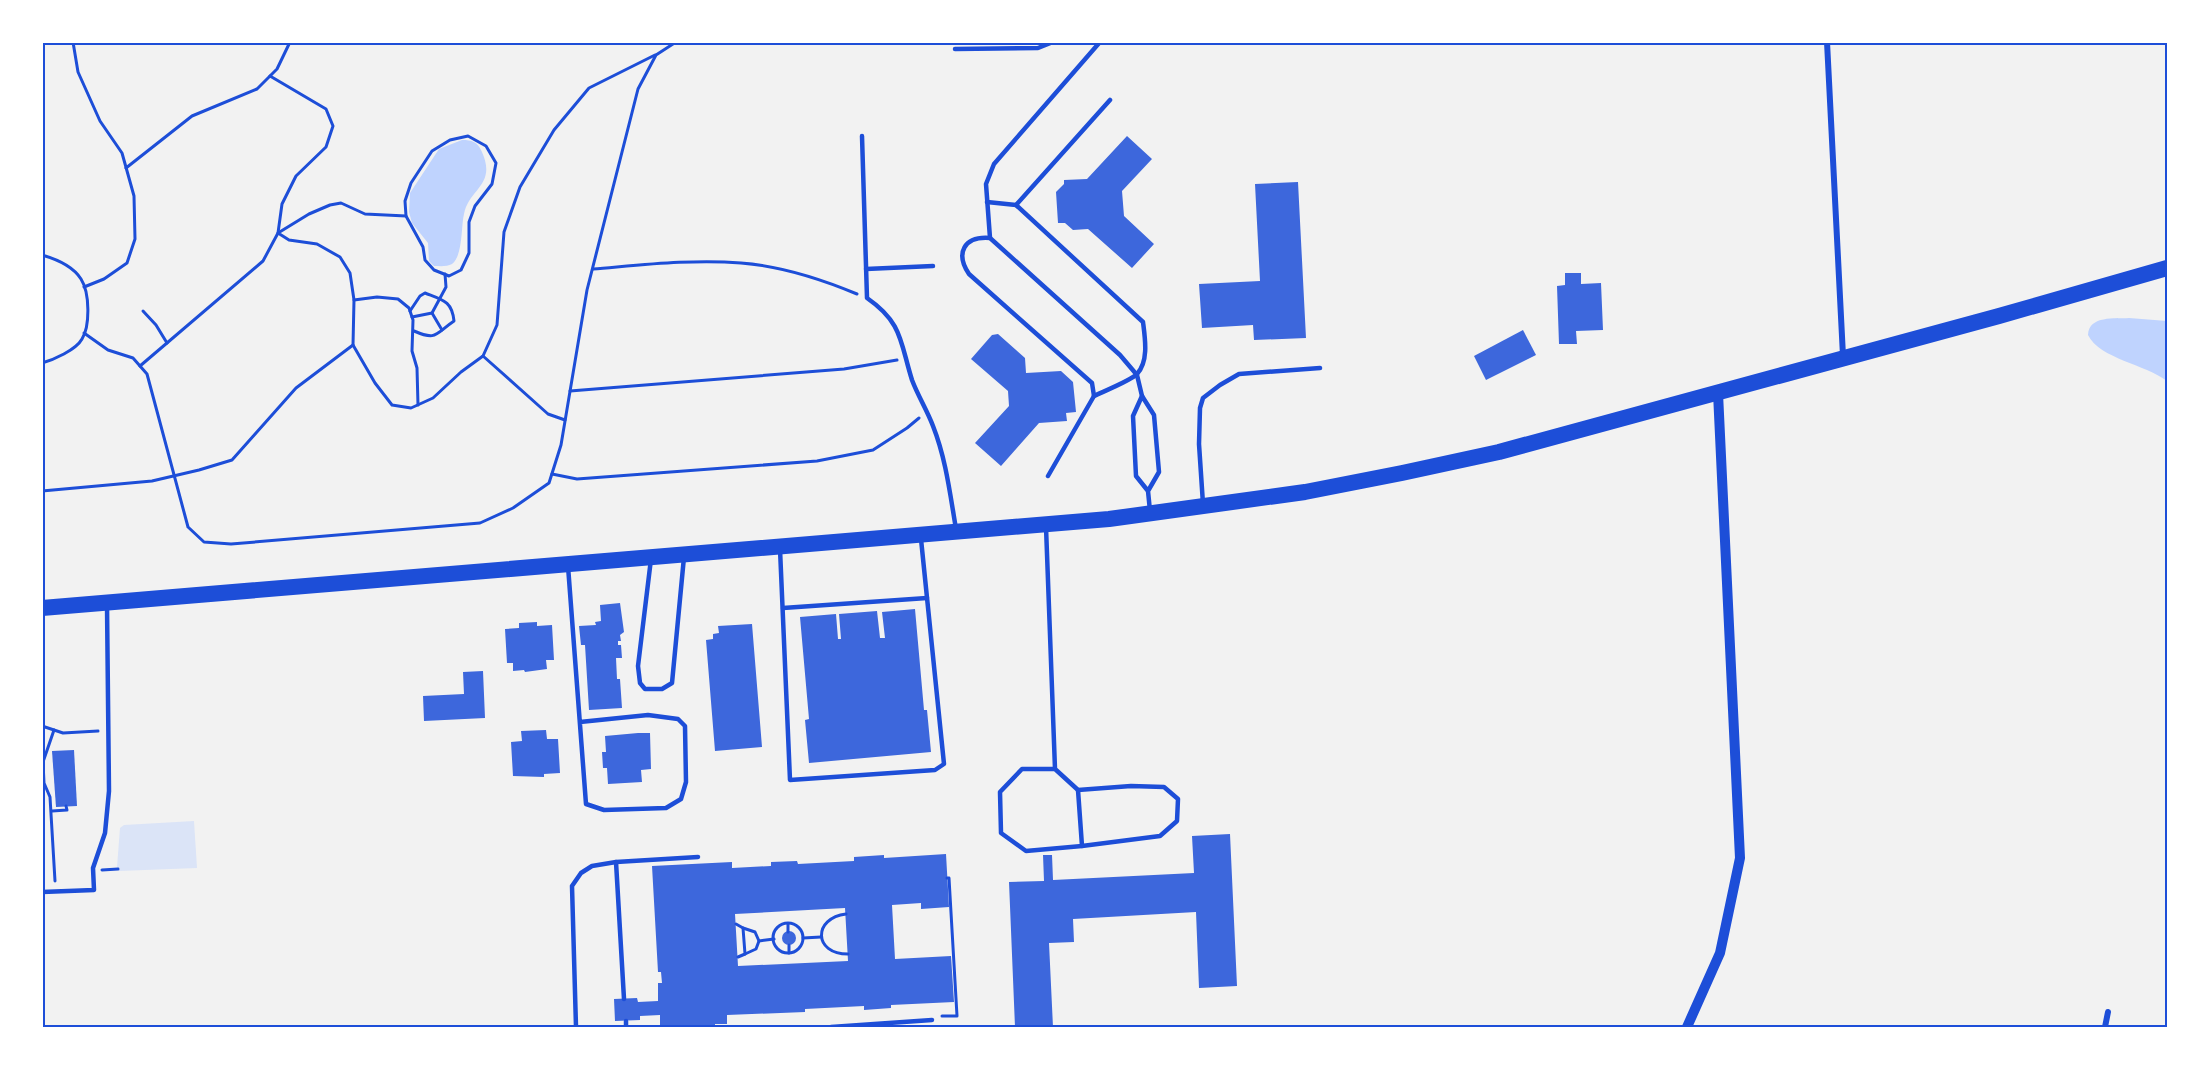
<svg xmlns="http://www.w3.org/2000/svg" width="2209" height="1069" viewBox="0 0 2209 1069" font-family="'Work Sans',sans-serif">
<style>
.green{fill:#dbe4f7}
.water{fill:#bfd3fe}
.building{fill:#3d67dc;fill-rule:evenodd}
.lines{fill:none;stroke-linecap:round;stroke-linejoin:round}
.path{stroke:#1d4ed8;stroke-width:3}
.service{stroke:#1d4ed8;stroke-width:4.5}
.minor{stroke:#1d4ed8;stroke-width:6}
.tertiary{stroke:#1d4ed8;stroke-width:10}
.trunk{stroke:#1d4ed8;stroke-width:16}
.neatline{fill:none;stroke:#1d4ed8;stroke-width:2}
</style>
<rect width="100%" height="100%" fill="#f2f2f2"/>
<path class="green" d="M194 821 197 868 119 871 117 867 120 828 124 825Z"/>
<g class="water">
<path d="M462 140C472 140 477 142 481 150 498 185 469 188 464 214 461 226 463 256 452 264 447 267 439 266 434 266L429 261 428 243 412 223 409 212 410 193 439 149Z"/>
<path d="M2129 318 2167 321V381C2145 364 2100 359 2088 335 2089 315 2115 319 2129 318Z"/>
</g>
<g class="building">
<path d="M1127 136 1152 159 1122 191 1124 216 1154 244 1132 268 1088 229 1073 230 1065 223H1058L1056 192 1064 184V180L1087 179Z"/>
<path d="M1298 182 1306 338 1254 340 1253 325 1202 328 1199 284 1260 281 1255 184Z"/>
<path d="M1565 273H1581V284L1601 283 1603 330 1576 331 1577 344H1559L1557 286 1565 285Z"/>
<path d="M1523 330 1536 355 1486 380 1474 356Z"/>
<path d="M998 334 1025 358 1026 373 1061 371 1073 382 1076 412 1066 413 1067 421 1039 423 1001 466 975 443 1009 406 1008 391 971 359 992 335Z"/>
<path d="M620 603 624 632 620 635 621 641H618V645H621L622 658H616L617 679H620L622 708 589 710 585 645H581L579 626 596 625 595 622 601 621 600 605Z"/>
<path d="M915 609 924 710H927L931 752 809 763 805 720 809 719 800 617 836 614 838 639H841L839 614 877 611 880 638H885L882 612Z"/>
<path d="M537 622V626L552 625 554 660H546L547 669 525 672 524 670 513 671V663H507L505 629 519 628V623Z"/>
<path d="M752 624 762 747 715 751 706 640 713 639V634L719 633 718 626Z"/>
<path d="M483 671 485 718 424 721 423 696 464 694 463 672Z"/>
<path d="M546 730 547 739H558L560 773 544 774V777L513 776 511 742 522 741 521 731Z"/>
<path d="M638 733H650L651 769 641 770 642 782 608 784 607 768H603L602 752H606L605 736Z"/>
<path d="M74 750 77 806 56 807 52 751Z"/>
<path d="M1230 834 1237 986 1199 988 1196 912 1073 919 1074 942 1049 943 1053 1027H1015L1009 882 1044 881 1043 855H1052L1053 880 1194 873 1192 836Z"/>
<path d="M946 854 949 907 921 909V903L892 905 895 959 951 956 954 1002 891 1005V1008L864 1010V1006L805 1009V1012L727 1015V1024H715V1027H660V1015L640 1016V1020L615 1021 614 999 637 998 638 1002 658 1001V983H662L661 972H658L652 866 732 862V868L771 866V862L797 861 798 864 854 861V857L884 855V858ZM845 908 848 961 738 966 735 914Z"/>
<circle cx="789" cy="938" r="7"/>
</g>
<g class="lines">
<g class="path">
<path d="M73 42 78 72 100 121 122 153 134 196 135 239 127 263 104 279 84 287"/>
<path d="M468 136 486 146 496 163 492 184 475 206 469 222V253L461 270 449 276 434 270 425 260 423 247 406 216 405 201 411 183 432 151 450 140Z"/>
<path d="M126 168 192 116 257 89 277 69 290 42"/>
<path d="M406 216 365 214 341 203 330 205 309 214 278 233 289 240 317 244 340 257 350 273 354 300 353 345 375 383 392 405 411 408 433 398 461 372 483 356 497 325 504 232 520 187 554 130 589 88 655 55"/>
<path d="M42 255C56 259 73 266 81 279 90 293 90 326 82 339 76 350 53 360 42 363"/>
<path d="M593 269C642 265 692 259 741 263 781 266 821 279 857 294"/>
<path d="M354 300 377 297 398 299 409 308 413 320 412 351 417 368 418 405"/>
<path d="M143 311 156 325 167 343"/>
<path d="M410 311 420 296 425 293C443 300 452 301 454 321 435 334 437 341 414 331"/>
<path d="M432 313 442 330"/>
<path d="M412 317 432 313 446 287 445 274"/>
<path d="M84 333 108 350 133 358 147 374 188 527 204 542 231 544 480 523 513 508 549 483 561 445 587 290 638 89 656 55 676 42"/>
<path d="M483 356 548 414 565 420"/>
<path d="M140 366 263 261 278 233 282 204 296 176 326 147 333 126 326 109 270 76"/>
<path d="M570 391 844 369 897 360"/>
<path d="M552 474 577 479 817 461 873 450 907 428 919 418"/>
<path d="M42 491 152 481 199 470 232 460 296 388 353 345"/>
<path d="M42 726 63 733 98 731"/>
<path d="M54 730 43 762 44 783 50 797 55 881"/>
<path d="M52 811 67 810 66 806"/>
<path d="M102 870 118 869"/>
<path d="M846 914C813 918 813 954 848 954"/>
<circle cx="788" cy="938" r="15"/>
<path d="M736 924 743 928 745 954 738 957"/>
<path d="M788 924V932"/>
<path d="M743 928 755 932 759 941 756 949 745 954"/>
<path d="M803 938 821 937"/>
<path d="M759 941 774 939"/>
<path d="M789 945V953"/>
<path d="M942 1016H957L949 878H947"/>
</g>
<g class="service">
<path d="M955 49 1038 48 1053 42"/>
<path d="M862 136 867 298C903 323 900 342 912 380 918 396 927 410 933 426 946 459 950 494 956 529"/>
<path d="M987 202 1016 205 1143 322C1145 338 1149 361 1137 374 1132 380 1102 392 1094 396"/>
<path d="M1016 205 1110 100"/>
<path d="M990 238 986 184 994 164 1100 42"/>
<path d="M866 269 933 266"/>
<path d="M1048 476 1094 396 1092 383 969 274C955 253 964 236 990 238L1120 355 1137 375 1142 396"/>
<path d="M1148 491 1136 476 1133 416 1142 396 1154 415 1159 472 1148 491 1150 511"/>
<path d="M1203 504 1199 444 1200 408 1203 398 1220 385 1239 374 1320 368"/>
<path d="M1046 527 1055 769H1022L1000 792 1001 833 1026 851 1082 846 1160 836 1177 821 1178 799 1164 787 1131 786 1078 790 1055 769"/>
<path d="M780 549 790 780 935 770 944 764 921 539"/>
<path d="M651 559 638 666 640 683 645 689H662L672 683 684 557"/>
<path d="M568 566 586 804 604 810 666 808 681 799 686 782 685 726 678 719 648 715 580 722"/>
<path d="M783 608 927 598"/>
<path d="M1078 790 1082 846"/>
<path d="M616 862 624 999"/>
<path d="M42 892 94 890 93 868 105 833 109 791 107 605"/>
<path d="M626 1021V1027"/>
<path d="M576 1027 572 886 581 873 592 866 616 862 698 857"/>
<path d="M831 1027 932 1020"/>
</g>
<g class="minor">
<path d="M1827 42 1843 356"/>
<path d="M2105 1027 2108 1012"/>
</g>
<path class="tertiary" d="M1687 1027 1720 953 1740 858 1718 393"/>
<path class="trunk" d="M42 608 1109 519 1305 492 1402 473 1499 452 1999 316 2167 268"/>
</g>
<rect width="2209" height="1069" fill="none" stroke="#ffffff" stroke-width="87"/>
<rect x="44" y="44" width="2122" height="982" class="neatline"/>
</svg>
